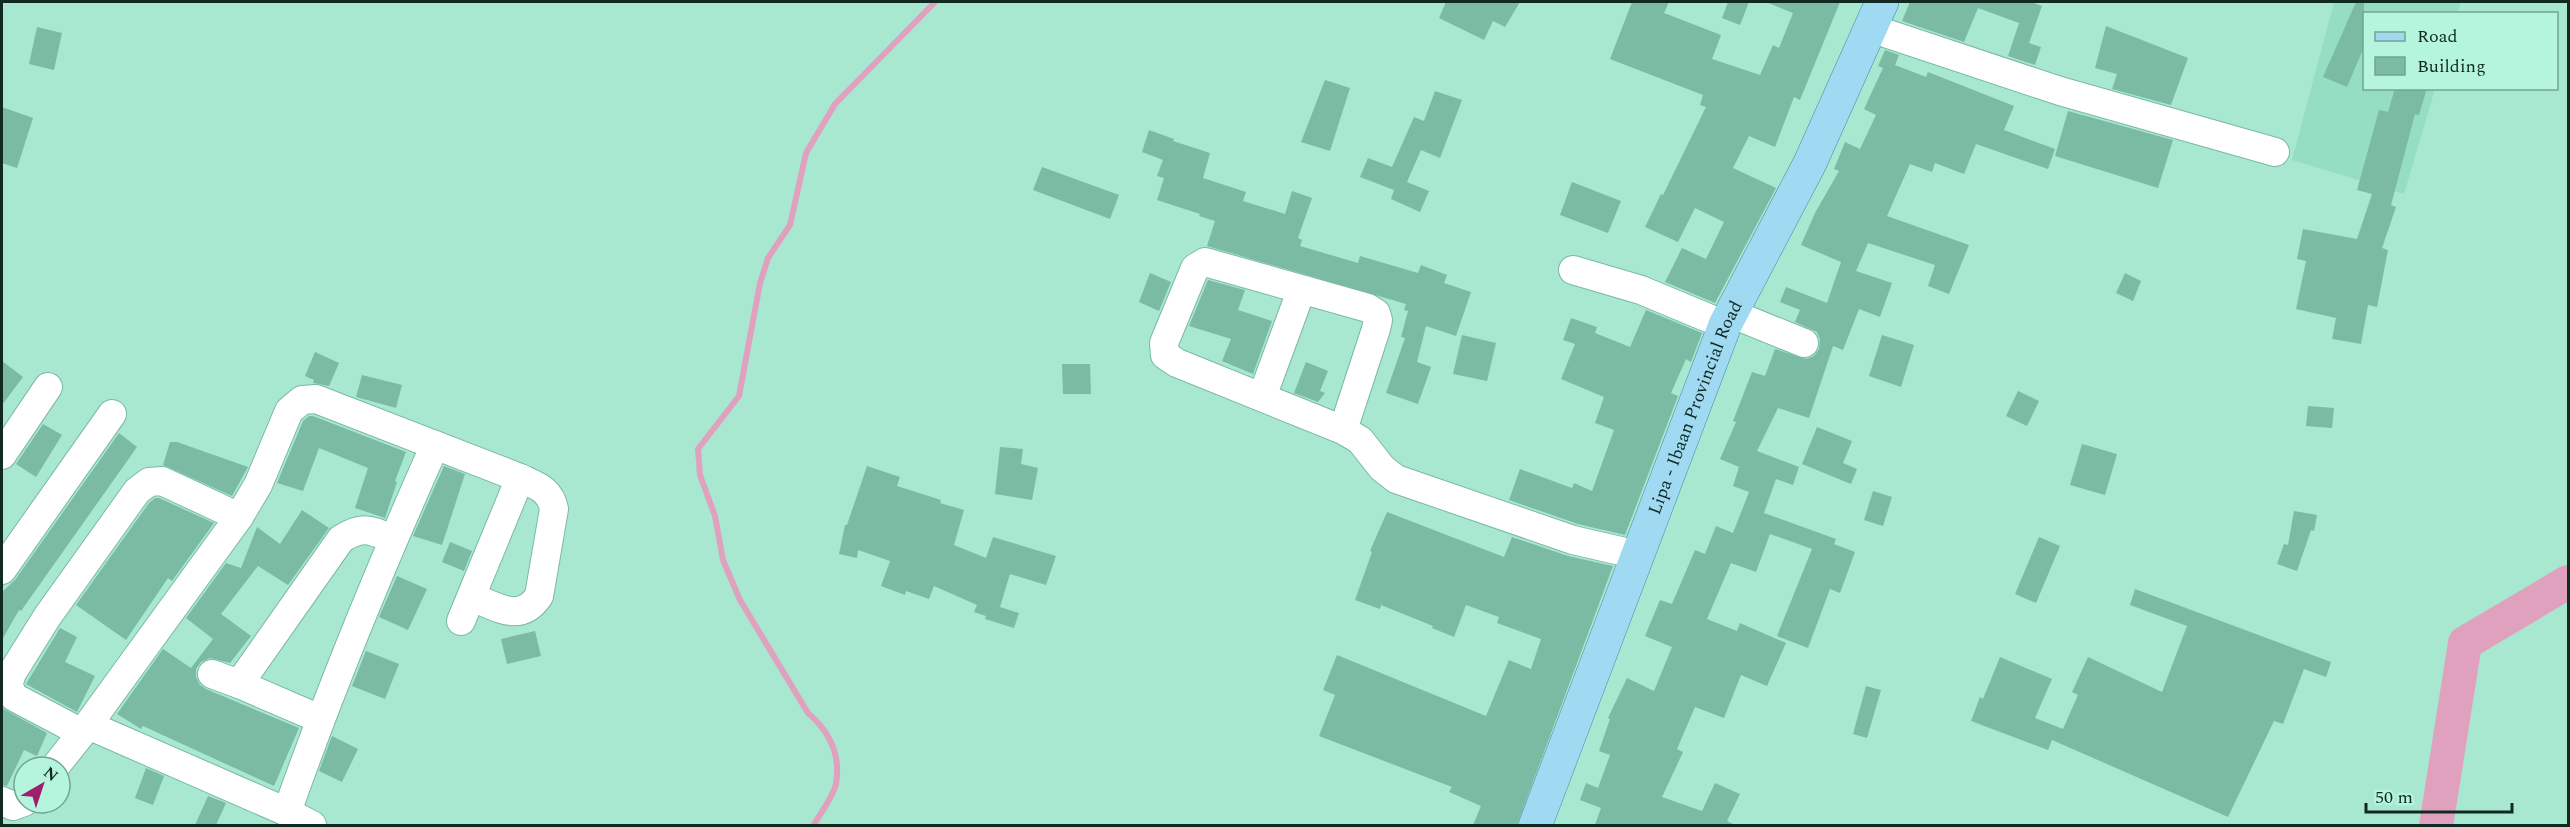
<svg xmlns="http://www.w3.org/2000/svg" width="2570" height="827" viewBox="0 0 2570 827" font-family="Spectral,serif">
<style>
.built{fill:#95dec3}
.lines{fill:none;stroke-linecap:round;stroke-linejoin:round}
.stream{stroke:#e0a1bf;stroke-width:6}
.river{stroke:#e0a1bf;stroke-width:34}
.building{fill:#7bbaa3}
.minor-casing{stroke:#7ab9a2;stroke-width:30}
.major-casing{stroke:#438ba3;stroke-width:34}
.minor{stroke:#fff;stroke-width:28}
.major{stroke:#9fd9f2;stroke-width:33}
.labels{text-anchor:middle;dominant-baseline:central;stroke-width:6;stroke-linejoin:round;paint-order:stroke}
.street-label{font-size:18px;fill:#102a22;stroke:#b5f5dd}
</style>
<rect width="100%" height="100%" fill="#a8e8d0"/>
<path class="built" d="M2334 2H2461L2457 13 2364 14V88L2435 89 2404 194 2292 160Z"/>
<g class="lines">
<path class="stream" d="M813 826C820 814 833 797 836 784 841 755 829 731 808 713L740 600 723 560 715 516 700 475 698 449 739 396 760 283 768 258 790 225 806 153 835 104 935 2"/>
<path class="river" d="M2436 826 2465 643 2568 582"/>
</g>
<g class="building">
<path d="M1446 2H1520L1505 27 1493 21 1484 40 1439 18Z"/>
<path d="M1632 2H1669L1664 13 1721 35 1712 59 1760 75 1773 45 1779 48 1793 13 1766 2H1840L1800 100 1794 97 1775 147 1749 136 1733 168 1776 188 1715 303 1665 282 1682 248 1706 259 1724 222 1695 208 1678 242 1645 227 1661 194 1663 195 1706 107 1700 105 1703 95 1610 59Z"/>
<path d="M1728 2H1749L1740 25 1722 18Z"/>
<path d="M1910 2H2031L2042 6 2029 43 2041 47 2035 65 2008 56 2019 23 1978 8 1964 42 1902 21Z"/>
<path d="M2356 2H2364V47L2347 87 2323 77Z"/>
<path d="M2106 26 2188 58 2171 105 2112 89 2117 74 2095 68Z"/>
<path d="M37 27 62 33 54 70 29 64Z"/>
<path d="M1885 50 1899 55 1895 65 1926 77 1928 72 2014 106 2004 130 2055 149 2048 169 1976 144 1964 174 1935 163 1932 172 1910 164 1887 216 1969 245 1949 294 1928 286 1935 265 1868 243 1856 271 1892 283 1880 317 1859 309 1843 350 1833 346 1809 418 1778 408 1757 451 1799 467 1793 485 1776 479 1764 513 1836 539 1834 544 1855 552 1840 593 1830 589 1808 648 1777 636 1812 549 1770 534 1756 572 1731 563 1707 619 1737 631 1740 623 1786 643 1767 686 1741 675 1724 718 1695 707 1677 749 1683 752 1662 797 1702 811 1715 783 1740 794 1727 821 1735 825H1595L1601 808 1580 800 1586 783 1598 788 1610 755 1599 751 1610 719 1608 718 1627 678 1654 691 1672 647 1645 636 1660 600 1672 604 1695 550 1705 554 1716 526 1733 533 1749 492 1733 486 1739 467 1720 459 1736 422 1733 421 1752 372 1765 376 1775 349 1806 359 1814 356 1819 349 1820 340 1817 332 1795 322 1800 310 1780 302 1786 287 1827 303 1841 262 1801 245 1815 213 1839 171 1834 169 1845 142 1860 149 1876 115 1864 109 1883 68 1878 66Z"/>
<path d="M1325 80 1350 88 1330 151 1301 142Z"/>
<path d="M2395 88H2427L2419 115 2415 114 2391 205 2396 207 2382 248 2388 250 2377 307 2368 305 2361 344 2332 339 2336 318 2296 309 2306 261 2297 259 2303 229 2357 239 2372 194 2357 190 2379 110 2388 112Z"/>
<path d="M1435 91 1462 100 1440 158 1421 150 1407 182 1429 191 1420 212 1391 199 1394 190 1360 177 1368 158 1392 167 1414 117 1424 121Z"/>
<path d="M2 107 33 118 17 168 2 163Z"/>
<path d="M2068 111 2173 140 2158 188 2055 156Z"/>
<path d="M1149 130 1174 139 1173 141 1210 153 1203 178 1246 192 1243 201 1285 214 1292 191 1312 198 1298 238 1302 240 1300 246 1358 263 1360 256 1418 273 1421 265 1447 275 1444 283 1471 292 1456 336 1426 326 1417 362 1431 367 1418 404 1386 393 1405 338 1401 337 1408 311 1404 310 1406 304 1207 246 1215 221 1199 216 1200 214 1157 200 1164 178 1157 176 1163 160 1142 152Z"/>
<path d="M1042 167 1119 195 1110 219 1033 190Z"/>
<path d="M1572 182 1621 201 1608 233 1560 215Z"/>
<path d="M1150 273 1171 282 1159 311 1139 302Z"/>
<path d="M2125 273 2141 281 2133 301 2116 293Z"/>
<path d="M1208 280 1245 290 1238 310 1272 321 1253 374 1222 361 1231 339 1189 326Z"/>
<path d="M1646 310 1702 333 1691 362 1686 359 1671 393 1678 396 1625 535 1578 524 1509 500 1520 469 1572 488 1574 483 1592 491 1614 430 1595 423 1604 397 1561 379 1575 344 1563 340 1571 318 1597 327 1595 333 1630 347Z"/>
<path d="M1462 335 1496 343 1487 381 1453 374Z"/>
<path d="M1882 335 1914 345 1901 387 1869 376Z"/>
<path d="M315 352 339 363 329 386 313 383 314 380 305 376Z"/>
<path d="M2 361 23 377 2 405Z"/>
<path d="M1306 362 1328 371 1320 391 1325 393 1318 402 1294 393Z"/>
<path d="M1062 364H1090L1091 394H1063Z"/>
<path d="M362 375 402 385 396 408 356 397Z"/>
<path d="M2018 391 2039 401 2027 426 2006 416Z"/>
<path d="M2308 406 2334 408 2332 428 2306 426Z"/>
<path d="M309 416H313L406 452 395 481 397 482 385 518 355 508 368 468 319 448 303 491 277 483 303 421Z"/>
<path d="M43 424 62 435 36 477 16 464Z"/>
<path d="M1817 427 1852 441 1843 463 1857 469 1851 484 1802 464Z"/>
<path d="M119 433 137 447 21 611 19 610 2 640V592L15 580Z"/>
<path d="M170 442H177L248 467 232 496 163 465Z"/>
<path d="M2082 444 2117 454 2105 495 2070 485Z"/>
<path d="M1000 447 1023 449 1021 464 1038 468 1032 500 995 494Z"/>
<path d="M444 466 465 474 442 545 413 536Z"/>
<path d="M867 466 900 477 897 486 941 500 940 503 964 510 954 545 986 558 993 537 1056 556 1046 585 1010 574 1000 607 1019 613 1014 628 985 619 986 616 974 612 977 605 934 586 929 599 906 591 905 595 881 586 890 561 858 550 857 558 839 554 845 525H847Z"/>
<path d="M1873 491 1892 497 1883 526 1864 520Z"/>
<path d="M155 498H159L214 523 172 581 168 578 126 640 76 605 149 503Z"/>
<path d="M302 510 329 528 288 585 258 566 221 614 251 636 230 663 210 658 201 662 196 669V677L200 685 206 689 299 728 274 786 143 726 141 729 117 714 163 649 191 668 213 639 186 618 226 563 241 568 257 527 280 544Z"/>
<path d="M2294 511 2317 515 2314 531 2311 530 2297 571 2277 564 2284 544 2288 545Z"/>
<path d="M1387 512 1504 557 1512 537 1568 556 1613 566 1517 825H1473L1481 806 1449 792 1452 787 1319 736 1335 695 1323 690 1337 655 1486 716 1509 660 1531 669 1541 639 1497 623 1499 617 1466 605 1454 637 1432 628 1433 626 1381 605 1380 609 1355 600 1372 552 1370 551Z"/>
<path d="M2039 537 2060 546 2036 603 2015 594Z"/>
<path d="M450 542 472 551 464 571 442 562Z"/>
<path d="M397 576 427 589 408 630 379 617Z"/>
<path d="M2135 589 2331 662 2326 677 2304 669 2283 724 2274 721 2228 817 2052 740 2048 750 1971 721 1980 697 1983 699 2000 657 2052 679 2035 718 2063 729 2078 695 2072 692 2088 657 2162 692 2187 626 2130 605Z"/>
<path d="M60 628 77 637 65 662 95 676 77 712 26 684Z"/>
<path d="M535 631 541 656 507 664 501 639Z"/>
<path d="M366 651 399 664 385 699 352 686Z"/>
<path d="M1866 686 1881 690 1867 738 1853 734Z"/>
<path d="M2 708 47 733 37 756 24 750 7 786 2 785Z"/>
<path d="M332 736 358 749 342 782 319 771Z"/>
<path d="M146 768 164 776 153 805 135 798Z"/>
<path d="M208 796 226 803 216 825H195Z"/>
</g>
<g class="lines">
<defs>
<g id="minor">
<path d="M1870 28 2060 91 2275 152"/>
<path d="M1573 270 1641 290 1725 325"/>
<path d="M1730 313 1804 343"/>
<path d="M1262 397 1301 291"/>
<path d="M1343 430 1376 329 1378 320 1376 313 1368 308 1205 262 1195 268 1164 343 1165 355 1177 363 1343 430 1360 440 1382 468 1396 479 1573 540 1638 555"/>
<path d="M2 455 48 387"/>
<path d="M2 570 112 414"/>
<path d="M461 621 520 478"/>
<path d="M212 674 239 684"/>
<path d="M320 719 239 684 341 539C363 525 370 530 393 539"/>
<path d="M88 725 287 812C331 687 381 566 435 445"/>
<path d="M82 733 239 517 258 485 289 411 302 400 316 399 520 478C537 486 550 489 554 509L539 596C520 624 498 607 472 597"/>
<path d="M55 767 82 733 14 697 8 685 12 673 47 617 137 491 149 482 162 481 239 517"/>
<path d="M2 801 13 806 24 802"/>
<path d="M287 812 312 825"/>
</g>
<g id="major">
<path id="s1" d="M1535 826 1725 325 1810 163 1882 2"/>
</g>
</defs>
<use href="#minor" class="minor-casing"/>
<use href="#major" class="major-casing"/>
<use href="#minor" class="minor"/>
<use href="#major" class="major"/>
</g>
<g class="labels">
<g class="street-label">
<text stroke="none"><textPath href="#s1" startOffset="448">Lipa - Ibaan Provincial Road</textPath></text>
</g>
</g>
<rect width="2570" height="827" fill="none" stroke="#102a22" stroke-width="6"/>
<rect x="2363" y="12" width="195" height="78" fill="#b5f5dd" stroke="#73a492" stroke-width="1.5"/>
<rect x="2375" y="32" width="30" height="9" fill="#9fd9f2" stroke="#73a492" stroke-width="1.5"/>
<text x="2417" y="42" font-size="18" fill="#102a22">Road</text>
<rect x="2375" y="57" width="30" height="18" fill="#7bbaa3" stroke="#73a492" stroke-width="1.5"/>
<text x="2417" y="72" font-size="18" fill="#102a22">Building</text>
<g transform="translate(42 785) rotate(39)"><circle r="28" fill="#b5f5dd" stroke="#73a492" stroke-width="1.5"/>
<path d="M0-4.5L10 22L0 15L-10 22Z" fill="#a11e6d"/>
<text y="-9" font-size="16" font-weight="bold" text-anchor="middle" fill="#102a22">N</text>
</g>
<path d="M2366 803v9h146v-9" fill="none" stroke="#102a22" stroke-width="3"/>
<text x="2375" y="803" font-size="18" fill="#102a22" stroke="#b5f5dd" stroke-width="4.5" paint-order="stroke">50 m</text>
</svg>
